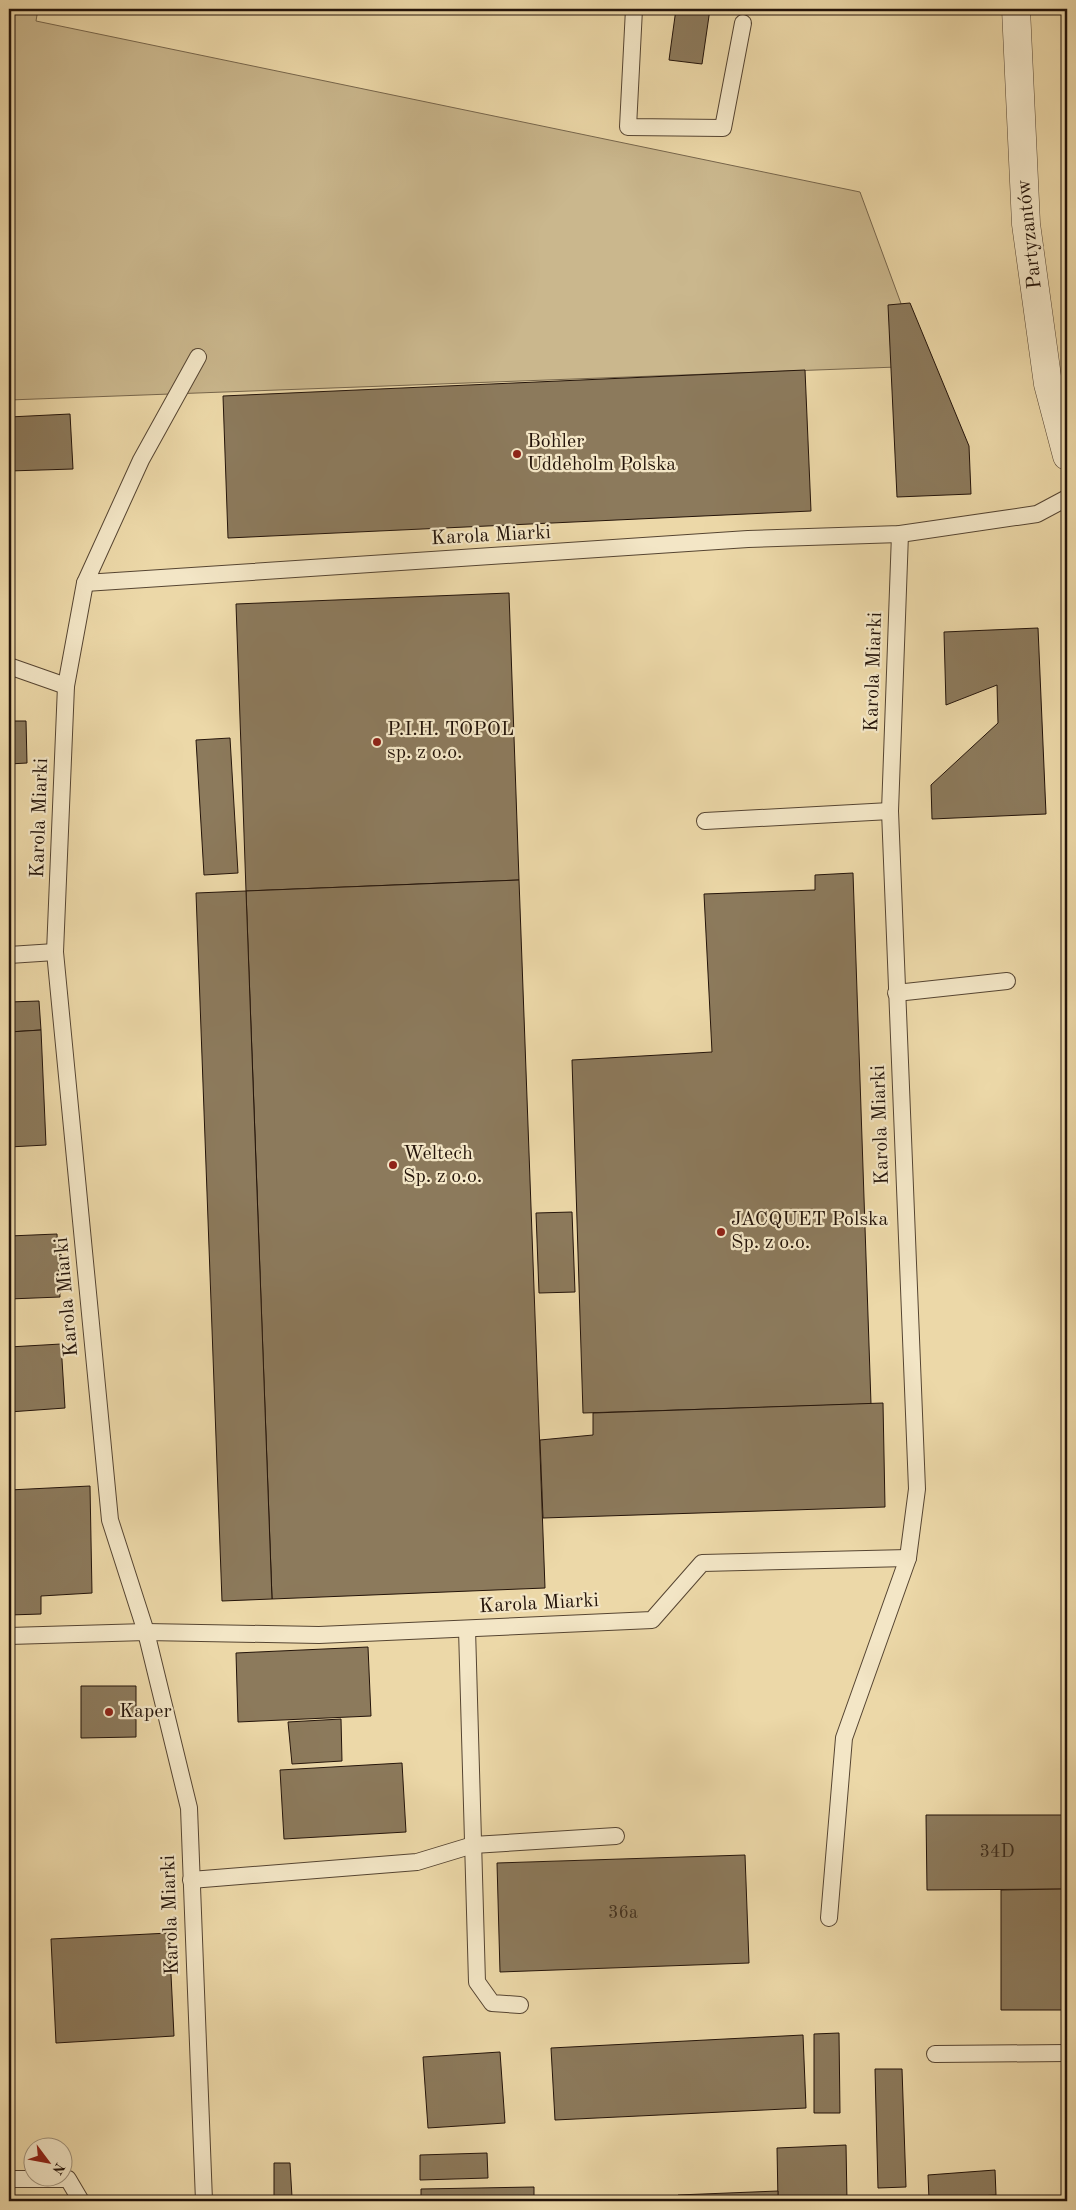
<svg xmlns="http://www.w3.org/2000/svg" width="1076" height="2210" viewBox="0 0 1076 2210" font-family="'Old Standard TT',serif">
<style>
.green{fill:#cab78d;stroke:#77664c}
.building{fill:#8c7a5c;stroke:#24140a}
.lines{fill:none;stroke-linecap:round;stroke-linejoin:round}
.service-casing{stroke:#564532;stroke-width:18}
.minor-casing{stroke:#564532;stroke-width:29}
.service{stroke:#f3e6c6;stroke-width:16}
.minor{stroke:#f3e6c6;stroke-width:28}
.poi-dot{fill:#8f2418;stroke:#f3e6c6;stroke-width:2}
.labels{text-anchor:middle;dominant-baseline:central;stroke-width:4.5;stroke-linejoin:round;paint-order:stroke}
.number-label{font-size:18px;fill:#3e2e1e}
.street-label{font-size:20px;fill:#24140a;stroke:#f3e6c6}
.poi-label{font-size:20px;fill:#24140a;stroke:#f3e6c6;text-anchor:start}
</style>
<rect width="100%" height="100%" fill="#ecd8a8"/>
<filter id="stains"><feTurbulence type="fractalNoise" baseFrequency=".004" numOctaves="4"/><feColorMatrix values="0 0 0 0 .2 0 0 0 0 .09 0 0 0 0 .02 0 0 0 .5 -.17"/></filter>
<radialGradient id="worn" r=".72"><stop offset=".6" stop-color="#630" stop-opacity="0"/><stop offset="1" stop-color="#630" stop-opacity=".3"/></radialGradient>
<path class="green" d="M9 9H38L36 21 860 192 924 366 9 400Z"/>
<g class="building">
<path d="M676 9H710L702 64 669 60Z"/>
<path d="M910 303 969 446 971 494 897 497 888 305Z"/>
<path d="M805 370 811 511 228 538 223 396Z"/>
<path d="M70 414 73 469 9 471V417Z"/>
<path d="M509 593 519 880 246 891 236 604Z"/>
<path d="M1038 628 1046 814 932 819 931 785 998 723 997 685 946 705 944 632Z"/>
<path d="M9 721H26L27 763 9 764Z"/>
<path d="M230 738 238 873 204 875 196 740Z"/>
<path d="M853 873 871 1404 583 1413 572 1060 712 1052 704 894 815 890V875Z"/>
<path d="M519 880 545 1588 272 1599 246 891Z"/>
<path d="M246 891 272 1599 222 1601 196 893Z"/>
<path d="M39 1001 41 1030 9 1032V1002Z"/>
<path d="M41 1030 46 1145 9 1147V1032Z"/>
<path d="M572 1212 575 1292 539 1293 536 1213Z"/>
<path d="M57 1234 60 1297 9 1299V1236Z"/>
<path d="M61 1344 65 1408 9 1412V1347Z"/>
<path d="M883 1403 885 1507 543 1518 540 1440 593 1435V1413Z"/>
<path d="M90 1486 92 1593 41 1596V1614L9 1615V1490Z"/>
<path d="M368 1647 371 1716 238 1722 236 1653Z"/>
<path d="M81 1686H136V1737L81 1738Z"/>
<path d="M341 1719 342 1761 292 1764 288 1722Z"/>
<path d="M402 1763 406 1832 284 1839 280 1770Z"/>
<path d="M926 1815H1067L1066 1889 927 1890Z"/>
<path d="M745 1855 749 1963 500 1972 497 1863Z"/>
<path d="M1066 1889 1067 2010H1001V1890Z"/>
<path d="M169 1933 174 2036 56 2043 51 1939Z"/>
<path d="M839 2033 840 2113H814V2034Z"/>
<path d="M803 2035 806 2108 555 2120 551 2048Z"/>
<path d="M500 2052 505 2123 428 2128 423 2057Z"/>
<path d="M875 2069H902L906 2187 878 2188Z"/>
<path d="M846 2145 847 2201H778L777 2148Z"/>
<path d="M487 2153 488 2178 420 2180V2155Z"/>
<path d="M274 2163H290L292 2197 321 2196V2201H233V2199L274 2198Z"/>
<path d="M995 2170 996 2195 929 2199 928 2175Z"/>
<path d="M534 2187V2201H421V2189Z"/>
<path d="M778 2191V2201H679L678 2195Z"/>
</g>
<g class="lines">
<defs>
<g id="service">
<path d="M634 9 628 127 723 128 743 23"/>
<path d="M198 357 141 460 85 583 748 539 900 534 1037 514 1067 498"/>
<path d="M85 583 66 686 55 952 110 1520 146 1632 189 1808 204 2201"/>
<path d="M9 666 66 686"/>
<path d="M705 821 890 811"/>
<path d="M9 955 55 952"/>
<path d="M896 993 1007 981"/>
<path d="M467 1629 477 1982 492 2003 520 2005"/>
<path d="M9 1636 146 1632 319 1635 652 1620 702 1563 908 1558"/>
<path d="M191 1880 417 1862 473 1845 616 1836"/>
<path d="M829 1918 844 1738 908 1558 917 1489 890 811 900 534"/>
<path d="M935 2054 1067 2053"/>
<path d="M9 2179H68L81 2201"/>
</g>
<path id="minor" d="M1016 9 1026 224 1048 384 1067 456"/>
</defs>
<use href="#service" class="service-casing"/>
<use href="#minor" class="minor-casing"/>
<use href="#service" class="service"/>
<use href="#minor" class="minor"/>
</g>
<g class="poi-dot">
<circle cx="517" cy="454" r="5"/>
<circle cx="377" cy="742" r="5"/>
<circle cx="393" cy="1165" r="5"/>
<circle cx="721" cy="1232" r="5"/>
<circle cx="109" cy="1712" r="5"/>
</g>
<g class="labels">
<g class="number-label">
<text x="997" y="1852">34D</text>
<text x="623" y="1913">36a</text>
</g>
<g class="street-label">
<text transform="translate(1030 234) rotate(-96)">Partyzantów</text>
<text transform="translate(491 536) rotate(-3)">Karola Miarki</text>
<text transform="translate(874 672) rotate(-88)">Karola Miarki</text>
<text transform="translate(40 818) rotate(-88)">Karola Miarki</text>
<text transform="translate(881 1125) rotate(-92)">Karola Miarki</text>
<text transform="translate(67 1297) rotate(-95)">Karola Miarki</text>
<text transform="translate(539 1604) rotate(-3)">Karola Miarki</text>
<text transform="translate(171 1915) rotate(-92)">Karola Miarki</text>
</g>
<g class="poi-label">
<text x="527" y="442">Bohler<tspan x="527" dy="23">Uddeholm Polska</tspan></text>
<text x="387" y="730">P.I.H. TOPOL<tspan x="387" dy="23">sp. z o.o.</tspan></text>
<text x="403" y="1154">Weltech<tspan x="403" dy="23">Sp. z o.o.</tspan></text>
<text x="731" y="1220">JACQUET Polska<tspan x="731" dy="23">Sp. z o.o.</tspan></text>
<text x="119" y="1712">Kaper</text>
</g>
</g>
<rect width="1076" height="2210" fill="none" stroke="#ecd8a8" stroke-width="30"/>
<rect x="10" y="10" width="1056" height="2190" fill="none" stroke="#24140a" stroke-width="2.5"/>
<rect x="15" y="15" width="1046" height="2180" fill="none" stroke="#24140a"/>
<g transform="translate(48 2162) rotate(122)"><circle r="24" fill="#f3e6c6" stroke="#a0927b"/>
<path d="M0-4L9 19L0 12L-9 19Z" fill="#8f2418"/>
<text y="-8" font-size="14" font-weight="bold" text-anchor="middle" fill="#24140a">N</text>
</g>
<rect width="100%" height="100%" filter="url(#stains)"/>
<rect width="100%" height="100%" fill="url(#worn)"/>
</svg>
